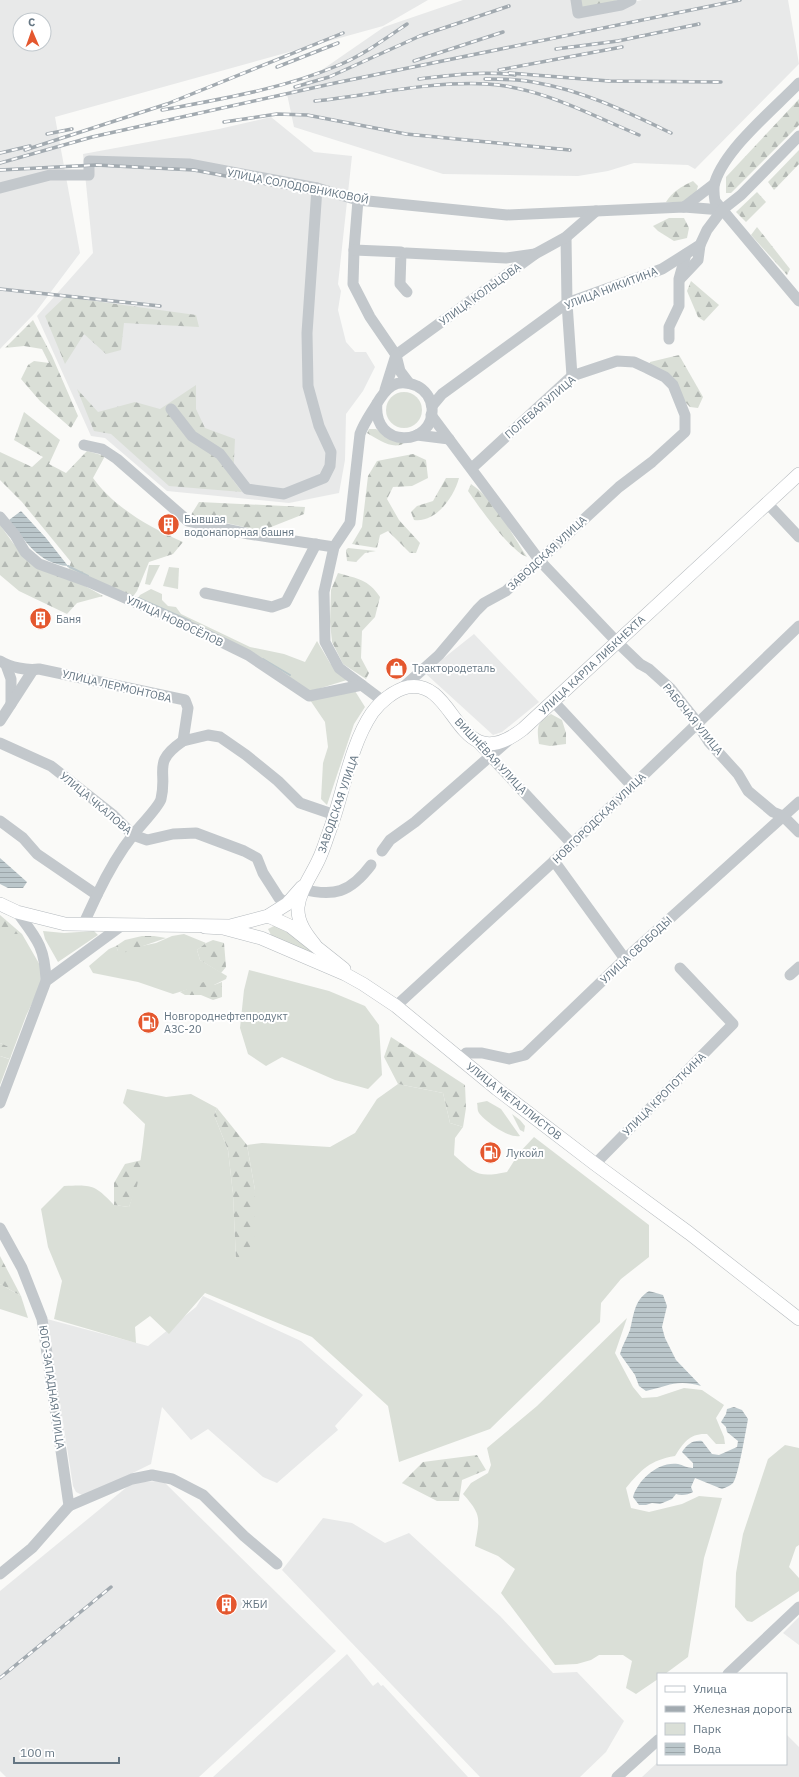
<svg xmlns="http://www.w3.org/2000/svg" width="799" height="1777" viewBox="0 0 799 1777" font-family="'IBM Plex Sans',sans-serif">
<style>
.built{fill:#e8e9e9;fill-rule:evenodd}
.green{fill:#dadfd7}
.forest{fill:url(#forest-firs)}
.water{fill:url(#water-rules)}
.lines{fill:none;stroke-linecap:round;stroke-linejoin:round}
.stream{stroke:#bbc7cb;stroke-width:2}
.major-casing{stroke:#b5babe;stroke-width:14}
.minor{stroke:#c3c8cc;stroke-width:11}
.major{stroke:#fff;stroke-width:13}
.rail-casing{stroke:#a2aab0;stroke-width:3.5}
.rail{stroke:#fff;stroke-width:2;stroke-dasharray:6;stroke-linecap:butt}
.labels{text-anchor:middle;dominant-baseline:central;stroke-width:4;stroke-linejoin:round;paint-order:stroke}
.street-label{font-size:11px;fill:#657683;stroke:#fff}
.poi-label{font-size:11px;fill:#657683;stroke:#fff;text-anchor:start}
</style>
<defs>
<pattern id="forest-firs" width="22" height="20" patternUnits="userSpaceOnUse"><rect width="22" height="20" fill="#dadfd7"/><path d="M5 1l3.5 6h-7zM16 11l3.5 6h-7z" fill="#b4b9b4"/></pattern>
<pattern id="water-rules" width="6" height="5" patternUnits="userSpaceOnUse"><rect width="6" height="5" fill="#bbc7cb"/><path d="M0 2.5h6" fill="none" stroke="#9ca6aa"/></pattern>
</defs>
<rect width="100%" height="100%" fill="#fafaf8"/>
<g class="built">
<path d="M0 0H428L383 26 55 117 80 253 35 313 0 349ZM20 20H44V44H20Z"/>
<path d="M463 0H571L576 14 642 0H788L799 64 695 169 688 165 634 163 608 171 578 176 443 174 294 127 287 94 384 27Z"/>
<path d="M271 117 314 152 352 156 338 284 341 291 338 310 346 342 355 352H366L375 367 363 391 346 414 345 460 339 493 289 503 167 491 105 438 91 436 37 316 93 253 83 154 219 129Z"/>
<path d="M474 634 539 702 502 732 493 735 425 673Z"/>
<path d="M203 1296 301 1341 363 1395 335 1426 338 1430 277 1483 263 1477 208 1429 191 1440 162 1407 151 1464 96 1491 82 1495 76 1492 73 1486 47 1319 148 1346 196 1307Z"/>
<path d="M163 1481 336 1651 199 1777H6L0 1771V1591L133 1482Z"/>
<path d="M323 1518 352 1523 385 1543 409 1533 500 1616 553 1673 577 1672 624 1721 606 1752 580 1777H480L282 1570Z"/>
<path d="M799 1617V1645L783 1633Z"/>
<path d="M347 1654 373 1686 378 1682 381 1686 383 1685 468 1777H213Z"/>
<path d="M786 1734 799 1747V1777H642L658 1762V1764H786Z"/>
</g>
<g class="green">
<circle cx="404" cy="410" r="18"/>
<path d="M149 565H160L150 585 145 584Z"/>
<path d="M169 567 179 568 178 589 163 586Z"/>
<path d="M151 589 162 594V600L168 606 176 607 181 614 250 647 284 654 305 662 317 641 330 663 347 680 308 692 136 601 140 595Z"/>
<path d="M355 691 365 707 354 724 327 805 321 799 323 763 328 747 325 722 310 700Z"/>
<path d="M276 925 325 958 272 937 268 929Z"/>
<path d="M43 931 64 933 94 931 98 935 58 962 45 939Z"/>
<path d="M0 934H22L41 967 40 986 26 1016 0 1085V1056L9 1059 7 1046 0 1043Z"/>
<path d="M184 934 206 943 197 950 200 960 227 976 226 979 214 985 189 989 173 994 138 982 93 973 89 966 109 949 116 946 118 951 156 943 172 936Z"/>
<path d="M249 970 329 991 365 1006 379 1025 382 1075 368 1089 335 1080 282 1057 266 1066 248 1054 240 1028 244 990Z"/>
<path d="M398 1084 443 1093 450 1123 463 1127 455 1138 454 1155C475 1174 478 1178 507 1172L519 1153 534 1137 649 1225V1257L621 1279 601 1303 600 1322 490 1429 399 1462 388 1406 312 1337 205 1293 169 1334 150 1316 135 1327 136 1343 54 1319 62 1281 48 1247 41 1209 64 1186C92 1185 94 1184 114 1205L129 1207C139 1179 142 1153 145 1124L123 1103 127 1089 166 1097 191 1094 217 1108 214 1115 228 1150 233 1194 236 1260 255 1190 247 1145 262 1143 330 1147 355 1133 377 1099Z"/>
<path d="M487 1101 501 1109 520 1136C509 1139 485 1121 479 1113 477 1110 478 1107 477 1103Z"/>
<path d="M512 1114 520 1120 525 1126 524 1132 520 1130Z"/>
<path d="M0 1284 21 1296 28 1318 0 1309Z"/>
<path d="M627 1318 615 1353 633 1387 642 1398 657 1397 684 1388 702 1390 724 1405 716 1418 724 1437 725 1444H716L707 1434C690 1433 684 1442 675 1456 650 1460 641 1470 626 1488L631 1508 649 1512 682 1504 699 1496 722 1498 704 1558 688 1657 665 1674H658V1679L636 1694 626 1688 632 1661 623 1655H599L591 1660 577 1664 555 1665 501 1593 515 1569 498 1556 475 1546C479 1519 483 1516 463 1494L471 1483 488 1473 491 1465 487 1448 537 1406Z"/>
<path d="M785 1445 799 1448V1545L796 1547 789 1567 799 1578V1591L752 1622 747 1621 735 1607 736 1573 743 1534 768 1459Z"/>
</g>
<g class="forest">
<path d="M581 0H615L620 1 582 9Z"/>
<path d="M799 99V125L731 193H726V177Z"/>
<path d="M799 150V164L774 190 768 182Z"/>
<path d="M693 181 698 186 695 197 682 203 666 202C672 192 682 186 693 181Z"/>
<path d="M757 192 766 202 746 222 736 212Z"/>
<path d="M669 218H684L689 228 687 238 674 241 658 231 653 226Z"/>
<path d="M757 227 790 269 787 275 751 235Z"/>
<path d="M691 281 719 305 704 321 698 317 687 291Z"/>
<path d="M65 297 196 315 199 327 124 323 121 350 106 354 84 334 65 364 45 316Z"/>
<path d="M33 320 52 356 78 416 71 428 40 401 21 379 28 365 34 361 49 363 42 349 24 346 5 348Z"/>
<path d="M679 355 703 397 698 408 690 407 649 366 650 362Z"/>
<path d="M196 385V409L205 428 235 439 233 480 242 492 169 486 111 434 94 431 77 389 98 412 135 402 160 409Z"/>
<path d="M24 412 60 440 49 464 66 473 87 451 105 456 93 478C115 508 149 527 183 542L173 554 149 562 137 591 132 598 68 571 71 562 22 502 0 480V452L32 467 43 457 14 440Z"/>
<path d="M369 429H376L391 439 407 441C395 452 379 440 367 433Z"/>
<path d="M413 454 426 460 428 478 412 486 393 487 387 499 399 520 420 543 416 553H410L388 531 380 535 377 548 352 544 362 527 368 476 377 461Z"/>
<path d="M446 478H459C454 497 436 523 414 520L411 512 417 506 433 501Z"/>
<path d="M471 484C496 501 510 532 527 557 510 551 479 507 468 491Z"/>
<path d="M199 502 305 507 304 514 261 531 191 515Z"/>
<path d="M0 525 13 543 34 566 78 582 103 596 77 603 67 614 19 591 0 575Z"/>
<path d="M348 548 376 551 365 553 356 562 347 561 346 550Z"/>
<path d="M338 573C358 579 368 579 380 597L375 617 362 631 361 658 369 673 366 679 343 664 332 642 330 622 331 590Z"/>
<path d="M551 714 562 720 566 733V744L550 746 539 744C537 727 536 723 551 714Z"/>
<path d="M0 915 22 934H0Z"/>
<path d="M142 936H154L166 938 123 953 118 951 116 946 125 940Z"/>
<path d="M213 940 224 943 226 967 221 973 200 960 197 950 206 943Z"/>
<path d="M206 981 214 985 222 982V997L213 1000 201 995H185L180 992Z"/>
<path d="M391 1037 465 1085 466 1108 463 1127 450 1123 443 1093 398 1084 384 1057Z"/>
<path d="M0 1043 7 1046 11 1052 10 1059 0 1056Z"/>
<path d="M217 1108 247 1145 255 1190 254 1243 236 1260 233 1194 228 1150 214 1115Z"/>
<path d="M142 1160 137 1186 129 1207 114 1205V1183L125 1164Z"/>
<path d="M0 1256 21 1296 0 1284Z"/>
<path d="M477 1455 486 1470 462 1480 459 1501H437L402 1483 423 1462Z"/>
</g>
<g class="water">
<path d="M21 511 46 538 68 566C39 564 25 541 9 520Z"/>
<path d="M0 858 27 882 23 888H8L0 884Z"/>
<path d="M649 1291 663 1295 667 1306 662 1327 665 1338 676 1360 701 1386C676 1379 669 1386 646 1391L639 1386 635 1375 620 1354C622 1346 627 1338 630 1330 634 1315 634 1300 649 1291Z"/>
<path d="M734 1407 742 1410 748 1419C746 1430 738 1477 733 1483 730 1486 726 1487 722 1489L695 1478 691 1487 693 1492C688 1495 681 1496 676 1494L672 1499 660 1504 652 1503 646 1505H639L633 1497C638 1480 658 1461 678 1464 683 1465 687 1468 693 1468V1463L682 1452C687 1445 692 1440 702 1441L712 1454 719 1455 737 1447 738 1441 727 1432 726 1427 721 1422 726 1414 727 1409Z"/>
</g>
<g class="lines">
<g class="stream">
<path d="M68 566 88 576"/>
<path d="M138 598 190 621"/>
<path d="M263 659 290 675"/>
</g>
<defs>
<g id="major">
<path d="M0 904 17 912 65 924 230 926 268 916 287 904 302 887"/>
<path d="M268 916 290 926 344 969"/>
<path d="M205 927 223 928 261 938 345 974 363 984 396 1006 497 1089 595 1164 689 1233 799 1319"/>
<path d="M315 945C306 934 297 922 298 907 300 890 311 876 318 861 322 853 325 844 328 835 343 797 349 747 372 713 380 702 394 690 408 687 458 678 456 781 523 729L799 474"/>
</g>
</defs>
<use href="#major" class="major-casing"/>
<g class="minor">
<path d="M576 0 578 13 621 5 631 0"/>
<path d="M799 83C774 109 726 148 715 182 713 188 714 195 715 201L799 301"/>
<path d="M0 188 50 175H89V161L189 164 317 188 358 200 507 215 684 207 722 210"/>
<path d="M358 200 354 250 353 284 370 317 396 355"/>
<path d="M684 207 714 184"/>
<path d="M566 237 567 303 572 376"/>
<path d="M354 250 401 252 400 284 407 292"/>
<path d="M406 253 506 258 535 254"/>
<path d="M680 279 698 260 700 245"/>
<path d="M669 339V327L679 306V279L686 254"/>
<path d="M396 355 535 254 566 237 596 211"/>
<path d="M396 355 400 371 409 383"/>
<path d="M385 390 396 355"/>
<path d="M377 403C372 450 435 447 432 408 431 398 425 390 417 386 395 377 386 388 376 405 370 415 364 423 360 434L350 523 334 547 324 592 325 642 339 668 383 701"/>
<path d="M432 406 442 394 567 303 662 269 700 245 707 230 722 210 741 195 799 136"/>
<path d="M171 409 192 436 220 454 247 489 284 494 324 478 330 466 331 452 319 426 308 386 307 333 317 188"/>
<path d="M431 415 540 561 617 642 640 664 649 669 670 688 693 717 709 742 738 774 748 791 773 812 783 816 799 832"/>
<path d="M417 435 449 439"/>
<path d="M84 445 102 449 117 459 188 521 249 534 334 547"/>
<path d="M767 503 799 537"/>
<path d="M0 517 15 535 25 552 39 564 89 582 195 629 248 655 309 696 362 685"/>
<path d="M205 593 272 607 286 602 316 544"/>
<path d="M0 661C10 667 27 671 39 669L185 700 188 708 183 741 208 735 220 737 246 755 278 781 300 803 335 815"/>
<path d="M6 665 11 679V704"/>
<path d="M401 689 439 655 477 610 484 603 506 591 619 487 652 462 685 432V415L673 385 665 377 647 368 634 362 617 361 572 376 472 468"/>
<path d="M553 701 632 786"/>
<path d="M0 721 33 670"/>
<path d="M475 740 572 844"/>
<path d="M0 743 51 766 112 814 133 835 147 840 173 834 196 833 244 851 257 858 263 873 279 898 287 904 294 905"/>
<path d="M0 821 23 838 37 854 97 895 83 925"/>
<path d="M382 851 390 840 415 822 511 738"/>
<path d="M554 861 625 959"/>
<path d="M301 889C334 897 350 893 371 865"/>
<path d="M97 895C107 874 118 854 133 835 138 828 159 807 161 799 168 770 151 763 183 741"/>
<path d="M17 912C37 939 45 947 46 981"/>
<path d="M790 975 799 967"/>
<path d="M396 1006 554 861 799 626"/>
<path d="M461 1059 466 1053H482L509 1059 525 1055 625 959 799 802"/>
<path d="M0 1103 46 981 121 926"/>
<path d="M595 1164 733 1024 680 968"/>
<path d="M0 1228 22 1268 42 1319 69 1506 32 1548 0 1574"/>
<path d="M69 1506 132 1479 152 1475 172 1479 203 1495 244 1536 277 1564"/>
<path d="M728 1674 799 1607"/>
<path d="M617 1777 658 1740"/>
</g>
<use href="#major" class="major"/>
<defs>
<g id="rail">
<path d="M556 49 618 41 699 24"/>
<path d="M414 61 503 32"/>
<path d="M277 67 338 43"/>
<path d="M499 70 622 47"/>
<path d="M509 73 609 81 721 82"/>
<path d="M419 79C451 75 483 71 515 75"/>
<path d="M485 79C503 79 520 79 538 83 584 91 629 113 671 133"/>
<path d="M295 87 329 77 420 36 509 6"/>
<path d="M315 101C372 95 430 81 487 84 540 87 591 115 639 135"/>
<path d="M162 110C221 99 283 89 339 65 363 55 385 39 407 24"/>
<path d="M224 122 277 114 307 115 406 134 570 150"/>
<path d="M47 134 72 129"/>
<path d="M25 150 167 104 343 33"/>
<path d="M0 153 30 146"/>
<path d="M0 163 92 137 335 83 740 0"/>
<path d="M0 170 96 165 194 170 310 192"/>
<path d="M0 289 160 306"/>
<path d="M0 1678 111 1587"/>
</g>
</defs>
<use href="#rail" class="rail-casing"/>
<use href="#rail" class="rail"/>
</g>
<defs>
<symbol id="building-disc" viewBox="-11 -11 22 22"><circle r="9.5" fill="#e4572e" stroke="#fff"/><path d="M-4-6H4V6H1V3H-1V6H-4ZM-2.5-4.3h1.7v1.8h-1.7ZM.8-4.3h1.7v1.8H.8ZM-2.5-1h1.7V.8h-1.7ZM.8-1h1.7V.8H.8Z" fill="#fff"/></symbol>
<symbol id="shop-disc" viewBox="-11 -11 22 22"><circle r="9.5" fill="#e4572e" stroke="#fff"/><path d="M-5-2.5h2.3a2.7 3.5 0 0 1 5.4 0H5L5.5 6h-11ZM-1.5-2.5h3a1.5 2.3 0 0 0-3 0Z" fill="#fff"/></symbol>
<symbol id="fuel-disc" viewBox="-11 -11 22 22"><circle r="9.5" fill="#e4572e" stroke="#fff"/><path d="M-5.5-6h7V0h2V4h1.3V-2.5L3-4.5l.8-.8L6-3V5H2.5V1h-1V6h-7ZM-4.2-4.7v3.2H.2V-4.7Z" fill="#fff"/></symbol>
</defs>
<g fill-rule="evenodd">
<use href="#building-disc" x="156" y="512" width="25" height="25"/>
<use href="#building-disc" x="28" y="606" width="25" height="25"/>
<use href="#shop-disc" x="384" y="656" width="25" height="25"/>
<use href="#fuel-disc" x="136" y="1010" width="25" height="25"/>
<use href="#fuel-disc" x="478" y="1140" width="25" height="25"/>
<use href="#building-disc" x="214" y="1592" width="25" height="25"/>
</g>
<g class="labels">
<g class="street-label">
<text transform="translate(298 186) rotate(11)">УЛИЦА СОЛОДОВНИКОВОЙ</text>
<text transform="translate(611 288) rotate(-21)">УЛИЦА НИКИТИНА</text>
<text transform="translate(480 294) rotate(-36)">УЛИЦА КОЛЬЦОВА</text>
<text transform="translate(540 407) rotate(-41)">ПОЛЕВАЯ УЛИЦА</text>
<text transform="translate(547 553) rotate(-43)">ЗАВОДСКАЯ УЛИЦА</text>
<text transform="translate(175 621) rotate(25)">УЛИЦА НОВОСЁЛОВ</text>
<text transform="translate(592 665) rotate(-43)">УЛИЦА КАРЛА ЛИБКНЕХТА</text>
<text transform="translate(117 686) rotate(13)">УЛИЦА ЛЕРМОНТОВА</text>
<text transform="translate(693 719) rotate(51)">РАБОЧАЯ УЛИЦА</text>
<text transform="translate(491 756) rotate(47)">ВИШНЁВАЯ УЛИЦА</text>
<text transform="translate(96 803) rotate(40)">УЛИЦА ЧКАЛОВА</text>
<text transform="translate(338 804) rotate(-71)">ЗАВОДСКАЯ УЛИЦА</text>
<text transform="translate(599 818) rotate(-44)">НОВГОРОДСКАЯ УЛИЦА</text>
<text transform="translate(636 950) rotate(-43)">УЛИЦА СВОБОДЫ</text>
<text transform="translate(664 1094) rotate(-45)">УЛИЦА КРОПОТКИНА</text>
<text transform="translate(514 1101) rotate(38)">УЛИЦА МЕТАЛЛИСТОВ</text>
<text transform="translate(52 1387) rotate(82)">ЮГО-ЗАПАДНАЯ УЛИЦА</text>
</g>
<g class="poi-label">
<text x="184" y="519">Бывшая<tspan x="184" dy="13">водонапорная башня</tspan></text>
<text x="56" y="619">Баня</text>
<text x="412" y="668">Трактородеталь</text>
<text x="164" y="1016">Новгороднефтепродукт<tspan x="164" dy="13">АЗС-20</tspan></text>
<text x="506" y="1153">Лукойл</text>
<text x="242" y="1604">ЖБИ</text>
</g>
</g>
<rect x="657" y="1673" width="130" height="92" fill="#ffffff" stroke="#c1c8cd"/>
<rect x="665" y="1686" width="20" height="6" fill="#ffffff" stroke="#c1c8cd"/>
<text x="693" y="1693" font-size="12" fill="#657683">Улица</text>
<rect x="665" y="1706" width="20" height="6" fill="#a2aab0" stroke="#c1c8cd"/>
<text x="693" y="1713" font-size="12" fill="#657683">Железная дорога</text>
<rect x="665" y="1723" width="20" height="12" fill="#dadfd7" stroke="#c1c8cd"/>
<text x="693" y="1733" font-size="12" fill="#657683">Парк</text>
<rect x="665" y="1743" width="20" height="12" fill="url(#water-rules)" stroke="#c1c8cd"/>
<text x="693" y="1753" font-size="12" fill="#657683">Вода</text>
<g transform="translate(32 32) rotate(358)"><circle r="19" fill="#ffffff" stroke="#c1c8cd"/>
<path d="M0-3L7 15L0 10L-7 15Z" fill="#e4572e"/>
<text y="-6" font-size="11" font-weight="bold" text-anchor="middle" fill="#657683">С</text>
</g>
<path d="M14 1757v6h105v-6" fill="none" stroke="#657683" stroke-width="2"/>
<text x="20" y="1757" font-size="12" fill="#657683" stroke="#ffffff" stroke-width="3" paint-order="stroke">100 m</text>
</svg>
